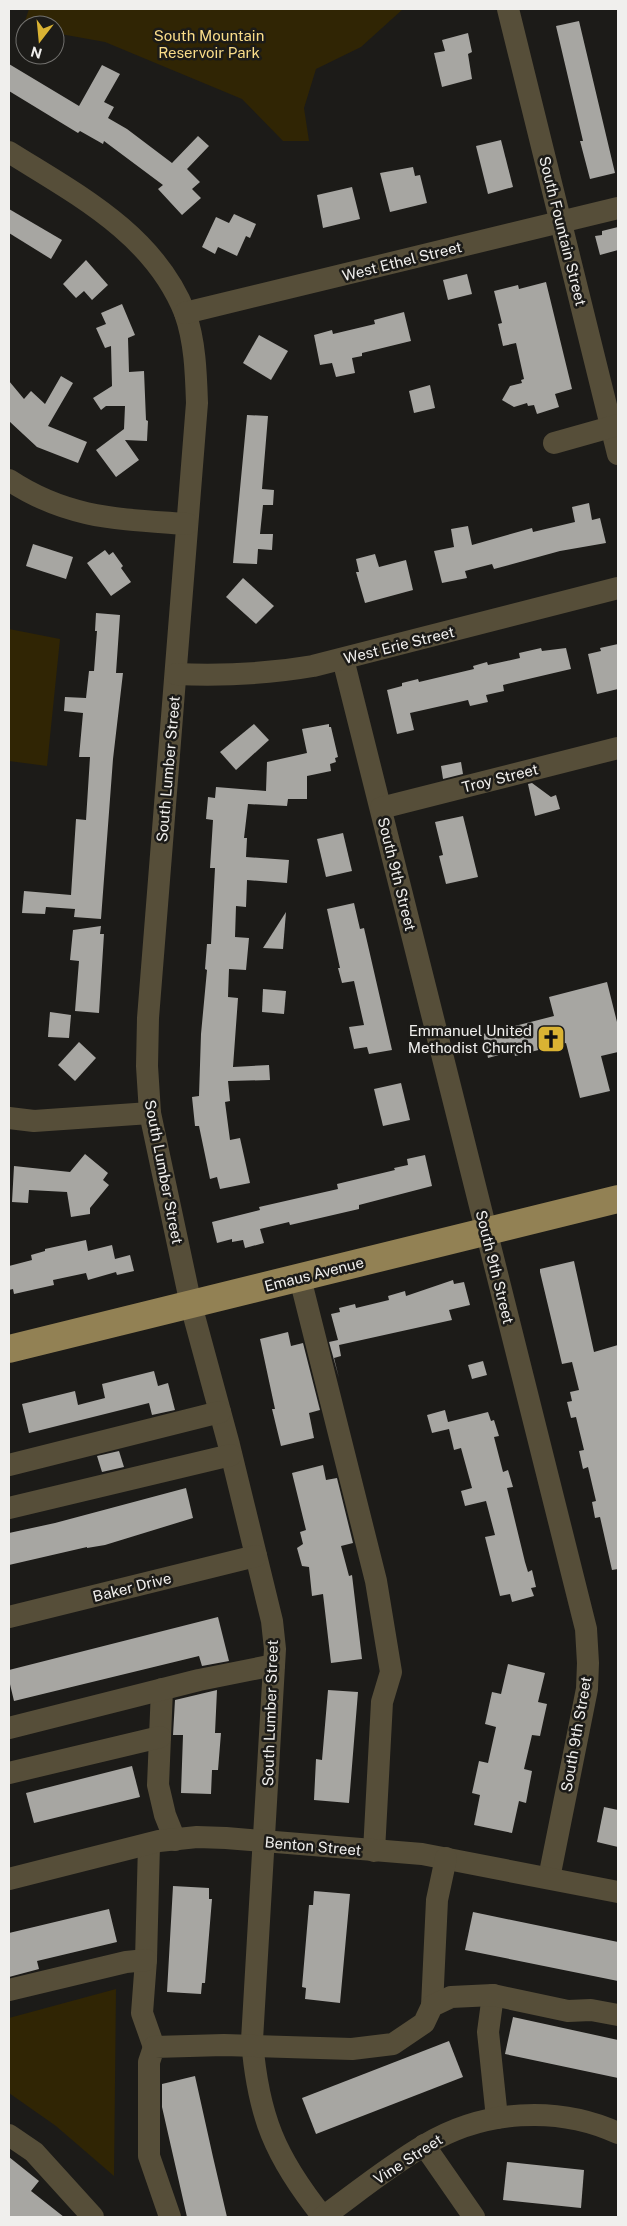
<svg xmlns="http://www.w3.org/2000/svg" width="627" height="2226" viewBox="0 0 627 2226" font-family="'Public Sans',sans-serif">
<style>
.green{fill:#302504}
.building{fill:#a7a6a2}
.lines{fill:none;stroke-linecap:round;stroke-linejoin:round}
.minor{stroke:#564e39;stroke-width:22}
.major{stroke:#928154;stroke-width:28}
.labels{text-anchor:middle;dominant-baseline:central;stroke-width:5;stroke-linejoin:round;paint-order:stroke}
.park-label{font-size:15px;fill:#f9dc89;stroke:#1c1b18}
.street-label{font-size:15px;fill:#f0efed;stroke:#1c1b18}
.poi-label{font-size:15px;fill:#f0efed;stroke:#1c1b18;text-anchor:end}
</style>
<rect width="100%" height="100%" fill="#1c1b18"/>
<g class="green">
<path d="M29 9H403L361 47 316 69 304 108 309 141H283L242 99 105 42 55 33V25H25V27H23Z"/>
<path d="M9 629 60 639 47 766 9 761Z"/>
<path d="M116 1989 114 2176 56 2126 9 2093V2018Z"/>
</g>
<g class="building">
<path d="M579 21 615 173 590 179 580 141H583L556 26Z"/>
<path d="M468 33 472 52 468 54 472 79 442 87 434 53 445 51 442 40Z"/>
<path d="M9 64 79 106 102 65 120 74 104 102 114 107 108 118 127 129 172 163 198 136 209 146 187 169 200 182 192 189 201 198 182 215 158 189 163 185 104 141 103 144 80 131 78 133 9 91Z"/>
<path d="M501 140 513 187 488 194 476 146Z"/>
<path d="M413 167 415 176 420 175 427 203 390 212 380 173Z"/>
<path d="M352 187 360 219 323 228 317 195Z"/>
<path d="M9 209 62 240 51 259 9 233Z"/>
<path d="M234 214 256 224 250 238 246 236 237 256 218 247 215 254 202 247 216 217 229 223Z"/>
<path d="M618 227V250L600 255 595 236 602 235V231Z"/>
<path d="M86 260 108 285 92 300 84 291 76 298 63 284Z"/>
<path d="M467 274 472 294 448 300 443 280Z"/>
<path d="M546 282 572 389 555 394 559 407 537 414 534 405 528 406 527 403 514 407 502 400 510 386 522 383 521 380 524 379 516 343 503 346 498 324 502 323 494 291 518 285 519 289Z"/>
<path d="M122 304 135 335 128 338 129 372 144 371 146 420 148 421 147 441 125 440 139 460 116 477 96 450 124 429 125 406H106L101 410 93 398 112 386 111 346 105 348 96 328 106 324 101 313Z"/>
<path d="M404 312 411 341 362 353V356L352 358 355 373 336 377 332 363 320 365 314 335 332 330 333 334 375 324 374 320Z"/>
<path d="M259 335 288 351 271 380 243 363Z"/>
<path d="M61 376 73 383 48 426 87 442 78 463 37 447 9 421V381L24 399 31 391 45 404Z"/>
<path d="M430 385 435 408 414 413 409 391Z"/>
<path d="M247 415 268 416 262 489 274 490 273 505H263L260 534H273L272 550 258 549 257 564 233 563Z"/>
<path d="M589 503 592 520 600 518 606 543 560 551 494 569 492 564 465 571 467 578 442 583 434 551 454 547 451 529 468 526 472 545 532 528 533 532 575 522 572 507Z"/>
<path d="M33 544 73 557 66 579 26 566Z"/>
<path d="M105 550 109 555 113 552 123 566 121 568 131 582 111 596 87 563Z"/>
<path d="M375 554 379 567 406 560 413 590 365 603 356 572H359L356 559Z"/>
<path d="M243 578 274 606 256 624 226 597Z"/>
<path d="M96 613 120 615 116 673H123L113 759 101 919 74 917 75 909 46 907 45 914 22 913 24 891 71 895 76 819 86 820 90 757H79L83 713 64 711 65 697 86 698 89 671H94L97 631H95Z"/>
<path d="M618 644V689L597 694 588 654 601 651 600 648Z"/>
<path d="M541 648 542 651 566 648 571 669 503 685 504 691 486 695 488 702 470 706 468 700 410 713 414 730 397 734 387 690 402 686V683L418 679 419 682 474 669 473 666 487 662 488 665 520 658 519 653Z"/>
<path d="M254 724 269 740 236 770 220 752Z"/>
<path d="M329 724V727H331L338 757 335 758 336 762 330 764 331 771 307 776V799H288L287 806 248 804 244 838H247L246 857 289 860 287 883 247 880 246 907 236 906 235 937 249 938 246 970 229 969 228 997 238 998 233 1067 269 1065 270 1080 228 1081 230 1101 225 1102 230 1140 240 1138 250 1183 220 1189 217 1177 210 1179 199 1126H195L192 1097 199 1096 201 1034 207 970 205 969 207 944H211L215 868H210L213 820 206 819 208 797 215 798 216 787 266 791 267 762 307 753 302 729Z"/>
<path d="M461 762 463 774 443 779 441 766Z"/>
<path d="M532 783 551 797 556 795 560 809 535 816 528 784Z"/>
<path d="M463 816 478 877 446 884 439 856 443 855 435 822Z"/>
<path d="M343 833 352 871 326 877 317 839Z"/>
<path d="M354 903 360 929 364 928 392 1050 369 1054 367 1047 354 1049 349 1027 364 1025 354 981 342 983 338 968H340L327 909Z"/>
<path d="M286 912 283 949 263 948Z"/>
<path d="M101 926 100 934H104L99 1013 75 1011 79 961 70 960 73 930Z"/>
<path d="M607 982 618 1026V1052L601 1056 610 1091 580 1098 566 1043 515 1056 514 1051 488 1058 483 1034 554 1016 549 997Z"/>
<path d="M263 989 286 991 284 1014 262 1012Z"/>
<path d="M50 1012 71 1015 69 1038 48 1037Z"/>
<path d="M79 1042 96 1058 75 1081 58 1065Z"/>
<path d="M401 1083 410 1120 383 1126 374 1089Z"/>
<path d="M85 1154 108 1173 103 1180 109 1185 90 1208V1214L71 1217 67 1192 29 1190 28 1203 12 1202 14 1166 70 1172Z"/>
<path d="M425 1155 432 1186 359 1205V1209L290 1225 289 1222 260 1229 264 1243 245 1248 243 1240 232 1242V1239L217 1243 212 1222 260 1210 259 1207 338 1189 337 1184 395 1170 394 1168 408 1165 407 1159Z"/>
<path d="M86 1240 88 1251 112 1245 115 1259 130 1255 134 1271 117 1275 116 1272 88 1280 86 1273 53 1280 54 1285 14 1294 13 1289 9 1290V1266L32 1260 31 1255 45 1251V1249Z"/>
<path d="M574 1261 594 1352 618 1345V1569L612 1570 600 1517 595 1518 592 1502 596 1501 588 1467 583 1469 579 1451 584 1450 576 1417 571 1418 567 1402 572 1401 570 1392 579 1390 572 1362 562 1364 540 1272V1269Z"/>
<path d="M453 1280 454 1284 464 1282 470 1305 449 1310 452 1320 339 1345 341 1356 334 1358 339 1378 329 1342 338 1340 331 1314 340 1312 339 1308 355 1304 356 1308 389 1300 388 1296 405 1291 406 1296Z"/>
<path d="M288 1332 291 1346 303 1343 320 1410 309 1413 314 1438 281 1446 272 1409H275L260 1339Z"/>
<path d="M483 1361 487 1375 472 1379 468 1365Z"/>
<path d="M154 1371 158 1386 168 1383 175 1410 152 1415 149 1403 29 1433 22 1404 75 1391 78 1405 105 1398 102 1384Z"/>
<path d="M445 1410 448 1422 488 1412 491 1421 494 1420 499 1436 494 1437 503 1472 508 1470 513 1487 507 1488 525 1562 528 1572 532 1570 536 1587 531 1588 534 1596 512 1602 510 1594 500 1596 485 1537 495 1535 486 1501 465 1506 461 1491 472 1488 461 1448 454 1450 449 1429 432 1433 427 1415Z"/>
<path d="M119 1451 124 1467 102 1472 97 1456Z"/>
<path d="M323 1465 326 1480 337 1478 353 1543 341 1546 349 1576 352 1575 362 1659 331 1663 323 1594 312 1596 309 1567 302 1566 297 1548 303 1544 300 1532 306 1530 292 1473Z"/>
<path d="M186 1488 193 1518 105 1545 87 1548V1547L9 1565V1533L55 1523Z"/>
<path d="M218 1617 229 1661 202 1666 199 1656 14 1701 9 1680V1670Z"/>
<path d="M508 1664 545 1673 538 1702 547 1704 540 1736 532 1735 524 1769 532 1771 526 1803 519 1801 512 1833 474 1825 480 1795 472 1793 479 1761 488 1763 496 1727 485 1724 492 1692 501 1694Z"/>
<path d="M217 1690 215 1733H221L218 1770H212L211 1794 181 1793 183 1735H173L175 1700Z"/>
<path d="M328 1690 358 1692 349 1803 314 1800 316 1759 322 1760Z"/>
<path d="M132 1766 140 1797 34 1823 26 1793Z"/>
<path d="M604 1807 618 1810V1847L597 1842Z"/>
<path d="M173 1886 209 1888V1899H212L205 1983H202L201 1994 167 1992Z"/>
<path d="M314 1891 350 1894 340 2003 305 1999 306 1988 302 1987 309 1905H313Z"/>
<path d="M109 1909 117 1942 37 1961 39 1969 9 1977V1933Z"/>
<path d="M473 1912 618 1942V1981L465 1950Z"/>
<path d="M513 2017 618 2040V2078L505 2054Z"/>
<path d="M449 2041 463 2077 316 2134 302 2098Z"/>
<path d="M195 2076 213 2157 227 2217H187L162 2107V2084Z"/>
<path d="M9 2157 39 2181 31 2191 64 2217H9Z"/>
<path d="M507 2162 584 2170 581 2208 503 2200Z"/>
</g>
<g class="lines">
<g class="minor">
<path d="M508 9 618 454"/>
<path d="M9 152C76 194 154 234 185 313 195 341 196 373 197 403L148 1018 147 1066 150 1113 191 1305 229 1445 272 1621 275 1649 252 2040C258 2116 275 2157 323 2217"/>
<path d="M185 313 618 208"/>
<path d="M554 443 618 425"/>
<path d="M9 480C68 519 119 519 187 524"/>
<path d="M343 659 586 1629 588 1663 587 1689 549 1878"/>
<path d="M176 674C223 676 267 674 313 666L618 588"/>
<path d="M381 808 618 748"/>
<path d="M9 1118 34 1121 150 1113"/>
<path d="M300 1278 376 1581 391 1672 382 1702 374 1851"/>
<path d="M9 1465 220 1412"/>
<path d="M9 1508 231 1455"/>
<path d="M9 1617 256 1556"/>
<path d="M162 1689 158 1785 165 1815 175 1840"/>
<path d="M9 1728 199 1680 274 1665"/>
<path d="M9 1773 160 1737"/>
<path d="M149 1844 146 1960 142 2013 154 2047"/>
<path d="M9 1879 159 1841 197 1837 226 1838 422 1854 618 1892"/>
<path d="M9 1990 126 1962 146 1960"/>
<path d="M493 1995 488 2032 497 2118"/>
<path d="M432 2006 437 1900 446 1858"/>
<path d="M9 2135 34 2152 93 2217"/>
<path d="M424 2145 474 2217"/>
<path d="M170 2217 149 2156V2062L154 2047 224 2045 352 2049 393 2044 424 2023 432 2006 451 1997 493 1995 568 2011 591 2010 618 2015"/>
<path d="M323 2217C356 2193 389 2166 425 2145 483 2110 557 2105 618 2133"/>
</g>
<path class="major" d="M9 1349 618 1199"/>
</g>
<defs>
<symbol id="church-square" viewBox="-11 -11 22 22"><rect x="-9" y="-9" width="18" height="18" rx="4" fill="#dab333" stroke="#1c1b18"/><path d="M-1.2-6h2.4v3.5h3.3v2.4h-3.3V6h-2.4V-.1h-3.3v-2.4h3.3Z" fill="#111"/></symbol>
</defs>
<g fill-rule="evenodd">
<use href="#church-square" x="535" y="1023" width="32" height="32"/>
</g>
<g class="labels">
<g class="park-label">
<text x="209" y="35">South Mountain<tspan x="209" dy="17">Reservoir Park</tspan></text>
</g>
<g class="street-label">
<text transform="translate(563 231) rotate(76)">South Fountain Street</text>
<text transform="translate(402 261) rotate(-14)">West Ethel Street</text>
<text transform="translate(399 645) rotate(-14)">West Erie Street</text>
<text transform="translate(168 769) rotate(-85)">South Lumber Street</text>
<text transform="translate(500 778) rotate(-14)">Troy Street</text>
<text transform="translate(397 874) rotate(76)">South 9th Street</text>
<text transform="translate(164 1172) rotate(79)">South Lumber Street</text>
<text transform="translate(495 1267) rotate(76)">South 9th Street</text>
<text transform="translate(314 1274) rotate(-14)">Emaus Avenue</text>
<text transform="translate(132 1587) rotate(-14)">Baker Drive</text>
<text transform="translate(270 1713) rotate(-88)">South Lumber Street</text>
<text transform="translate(576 1734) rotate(-80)">South 9th Street</text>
<text transform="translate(313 1846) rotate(5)">Benton Street</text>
<text transform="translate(408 2159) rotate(-33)">Vine Street</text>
</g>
<g class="poi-label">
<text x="532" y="1030">Emmanuel United<tspan x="532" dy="17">Methodist Church</tspan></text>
</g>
</g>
<rect width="627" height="2226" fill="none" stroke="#f0efed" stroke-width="20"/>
<g transform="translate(40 40) rotate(196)"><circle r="24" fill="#1c1b18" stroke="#71706d"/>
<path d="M0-4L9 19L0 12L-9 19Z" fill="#dab333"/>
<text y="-8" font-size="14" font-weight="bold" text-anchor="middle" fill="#f0efed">N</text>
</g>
</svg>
